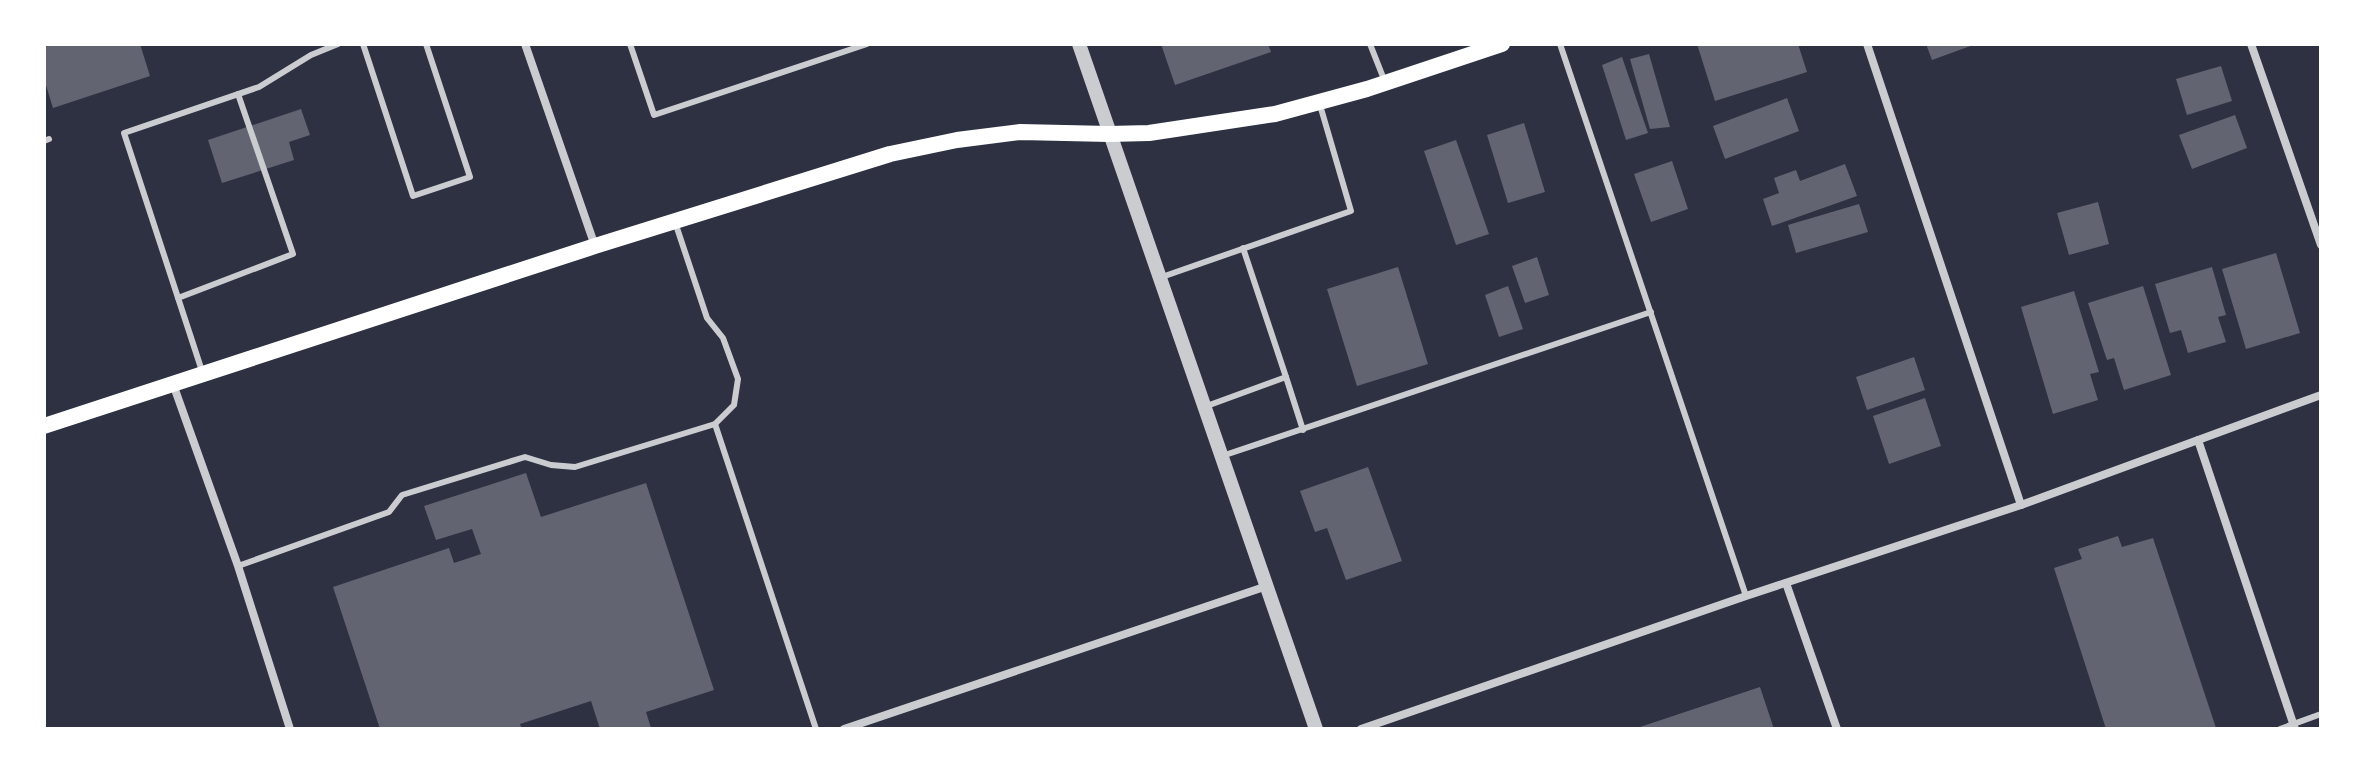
<svg xmlns="http://www.w3.org/2000/svg" width="2365" height="773" viewBox="0 0 2365 773" font-family="Lora,serif">
<style>
.building{fill:#626471}
.lines{fill:none;stroke-linecap:round;stroke-linejoin:round}
.service{stroke:#caccd0;stroke-width:6}
.minor{stroke:#caccd0;stroke-width:8}
.tertiary{stroke:#caccd0;stroke-width:14}
.secondary{stroke:#fff;stroke-width:16}
</style>
<rect width="100%" height="100%" fill="#2d3142"/>
<g class="building">
<path d="M44 44H140L150 76 53 108 44 79Z"/>
<path d="M1161 44H1268L1271 52 1175 85Z"/>
<path d="M1697 44H1798L1807 72 1715 101Z"/>
<path d="M1926 44H1976L1932 60Z"/>
<path d="M1649 54 1670 127 1650 129 1630 59Z"/>
<path d="M1622 57 1648 133 1626 140 1602 65Z"/>
<path d="M2221 66 2232 101 2187 115 2176 79Z"/>
<path d="M1787 98 1799 131 1725 159 1713 126Z"/>
<path d="M301 109 310 135 289 142 294 160 222 183 208 140Z"/>
<path d="M2235 115 2247 148 2192 169 2179 135Z"/>
<path d="M1524 123 1545 192 1508 203 1487 135Z"/>
<path d="M1456 140 1489 234 1456 245 1424 151Z"/>
<path d="M1672 161 1688 209 1651 222 1634 174Z"/>
<path d="M1845 164 1857 196 1772 226 1763 199 1779 193 1774 178 1796 170 1800 181Z"/>
<path d="M2098 202 2109 244 2069 255 2057 213Z"/>
<path d="M1859 204 1868 232 1796 253 1788 225Z"/>
<path d="M2276 253 2300 333 2246 349 2222 269Z"/>
<path d="M1537 257 1549 295 1525 303 1512 266Z"/>
<path d="M1398 267 1428 364 1357 386 1327 289Z"/>
<path d="M2212 267 2226 315 2218 317 2226 342 2188 353 2181 330 2170 333 2155 284Z"/>
<path d="M1508 286 1523 329 1499 337 1485 295Z"/>
<path d="M2143 286 2171 375 2124 390 2114 358 2107 360 2088 303Z"/>
<path d="M2074 291 2099 372 2090 374 2098 400 2053 414 2021 307Z"/>
<path d="M1914 357 1925 390 1867 410 1856 377Z"/>
<path d="M1925 398 1941 446 1889 464 1873 416Z"/>
<path d="M1368 467 1402 561 1346 580 1327 528 1315 532 1300 491Z"/>
<path d="M526 473 541 517 646 483 714 690 646 712 651 728 647 729H600L591 701 520 724 522 729H380L333 587 449 548 454 563 481 554 472 529 436 540 424 506Z"/>
<path d="M2118 536 2122 547 2153 538 2216 728 2106 729 2054 568 2082 559 2078 549Z"/>
<path d="M1760 687 1774 729H1637V728Z"/>
</g>
<g class="lines">
<g class="service">
<path d="M363 44 413 196 470 177 426 44"/>
<path d="M630 44 654 115 867 44"/>
<path d="M1370 44 1385 82"/>
<path d="M1560 44 1746 596"/>
<path d="M44 141 49 139"/>
<path d="M1159 278 1351 211 1320 105"/>
<path d="M178 298 293 254 238 94"/>
<path d="M202 371 124 133 259 87 311 55 338 44"/>
<path d="M1286 377 1303 430"/>
<path d="M1204 407 1286 377 1243 248"/>
<path d="M715 424 816 729"/>
<path d="M1222 456 1651 312"/>
<path d="M238 566 389 512 402 495 525 457 551 465 575 467 715 424 734 405 738 379 723 338 707 318 675 222"/>
<path d="M2280 729 2321 714"/>
</g>
<g class="minor">
<path d="M525 44 595 246"/>
<path d="M1867 44 2021 505"/>
<path d="M2251 44 2321 245"/>
<path d="M173 384 238 566 290 729"/>
<path d="M2198 440 2295 729"/>
<path d="M1786 583 1837 729"/>
<path d="M844 729 1267 586"/>
<path d="M1361 729 1746 596 2021 505 2321 395"/>
</g>
<path class="tertiary" d="M1079 44 1316 729"/>
<path class="secondary" d="M44 426 595 246 890 154 957 140 1020 132 1109 134 1149 133 1275 114 1367 89 1502 44"/>
</g>
<rect width="2365" height="773" fill="none" stroke="#ffffff" stroke-width="92"/>
</svg>
